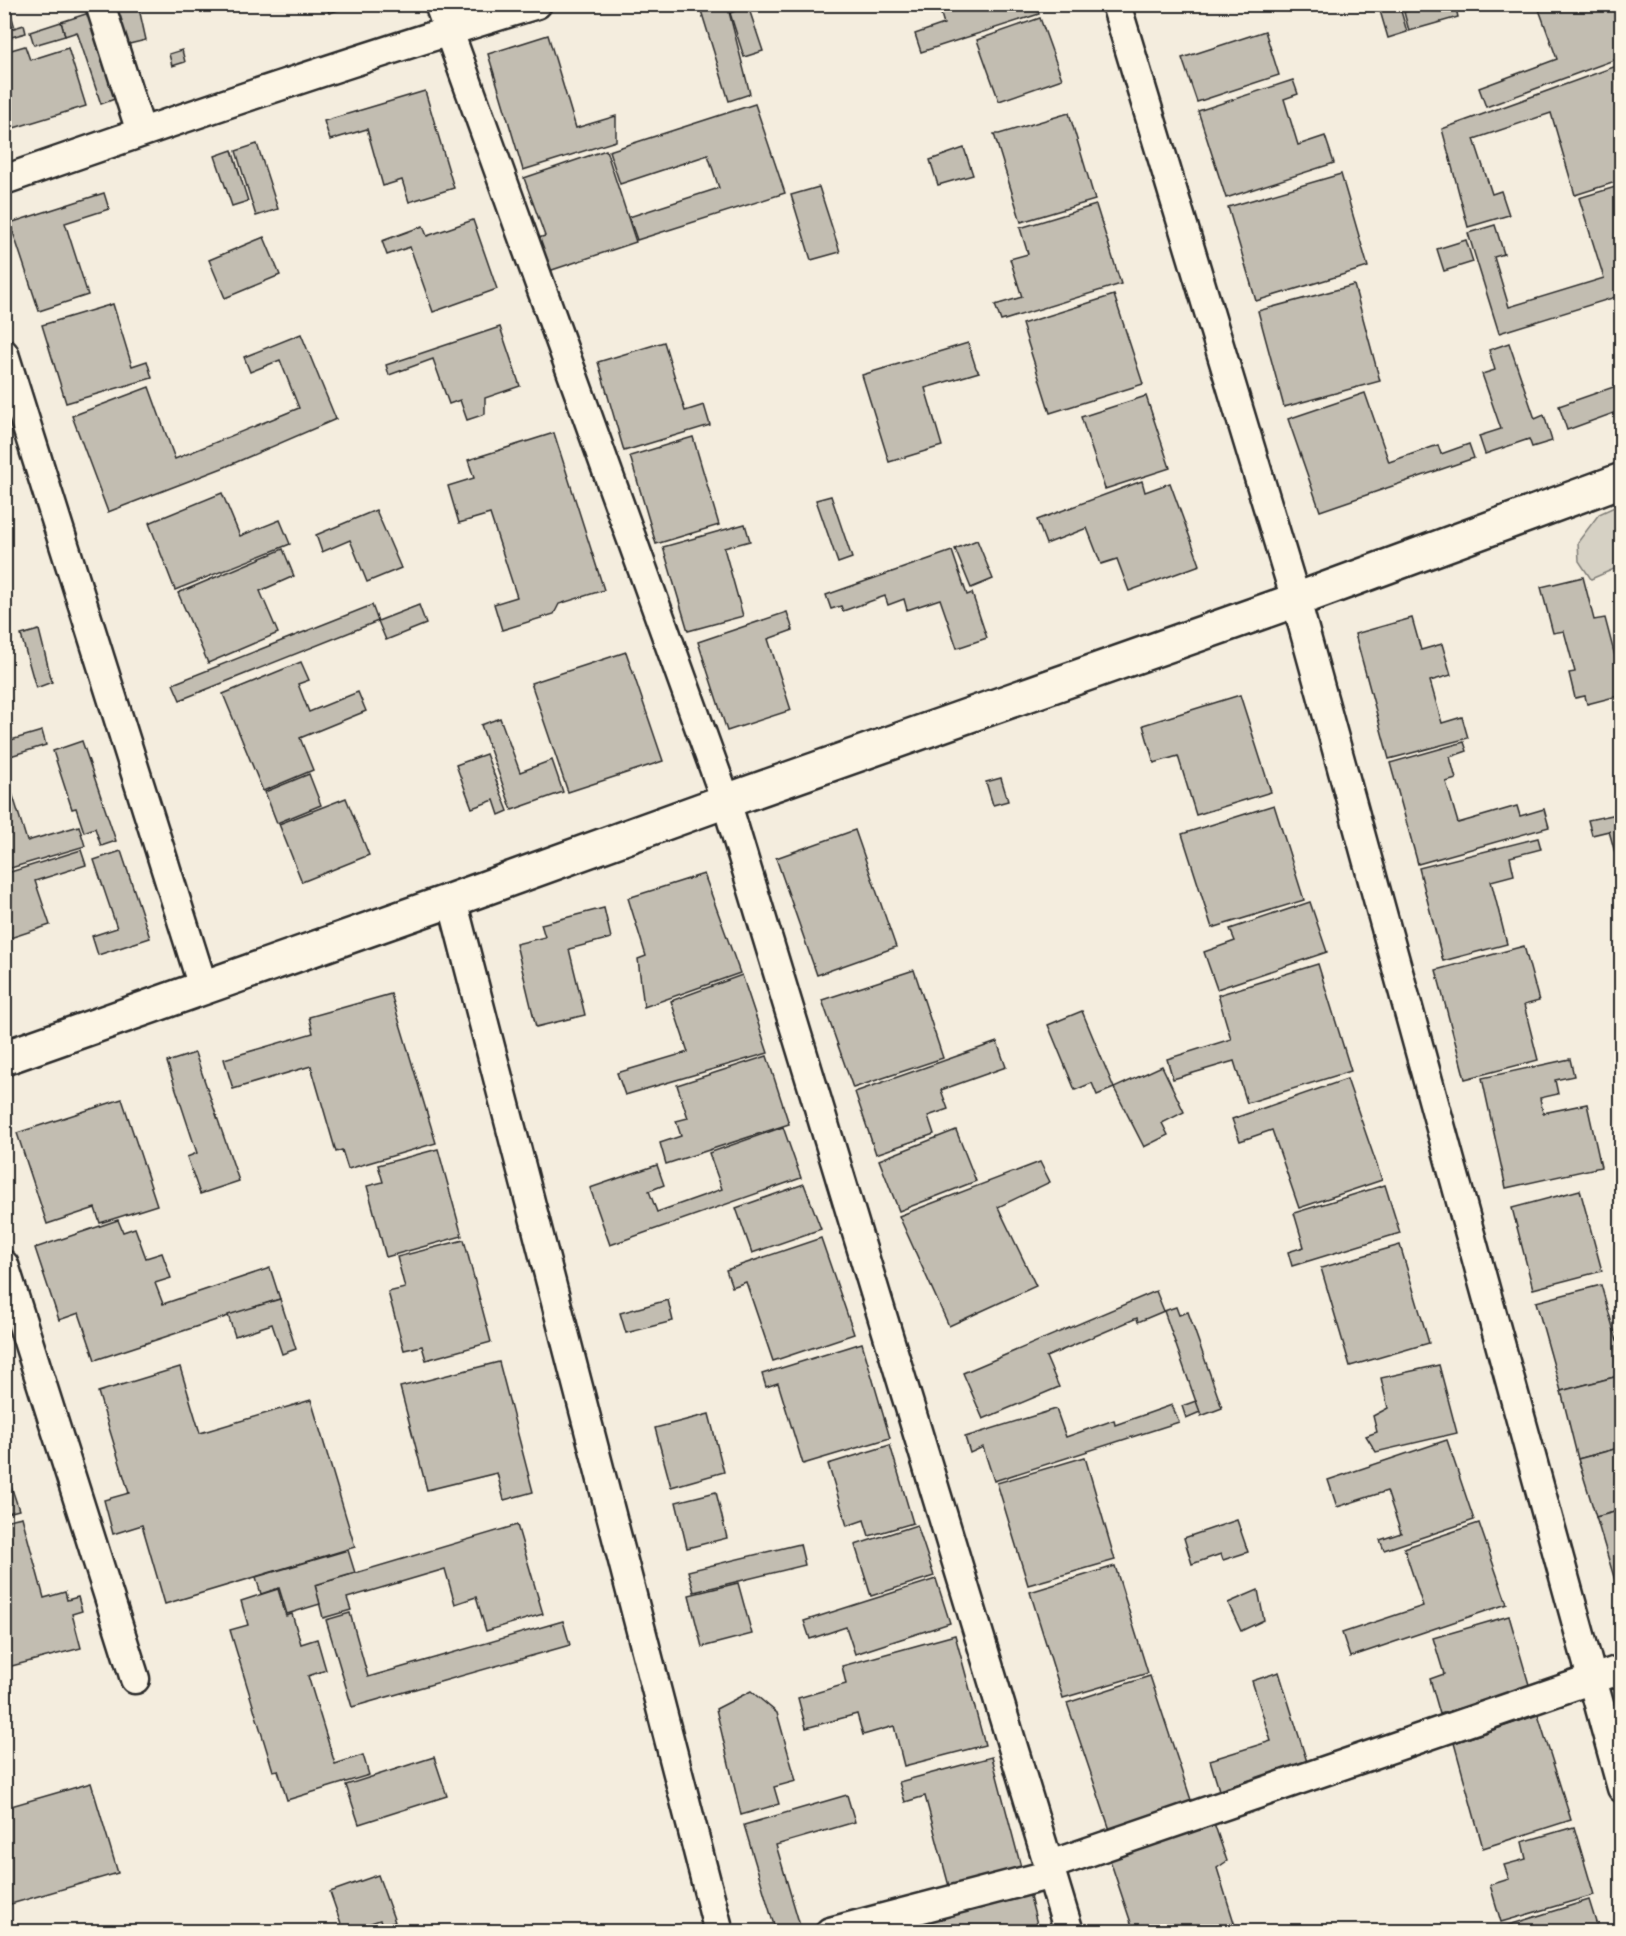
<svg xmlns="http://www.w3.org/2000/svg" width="1626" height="1936" viewBox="0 0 1626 1936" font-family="Mynerve,sans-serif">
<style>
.green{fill:#d6d1c4;stroke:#807e78;stroke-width:1.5}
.building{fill:#c2bdb1;stroke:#2b2b2b;stroke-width:1.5}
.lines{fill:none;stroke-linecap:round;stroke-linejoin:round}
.street-casing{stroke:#2b2b2b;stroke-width:33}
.secondary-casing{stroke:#2b2b2b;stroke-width:38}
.street{stroke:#fcf5e5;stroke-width:28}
.secondary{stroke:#fcf5e5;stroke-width:33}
</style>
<rect width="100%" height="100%" fill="#f4edde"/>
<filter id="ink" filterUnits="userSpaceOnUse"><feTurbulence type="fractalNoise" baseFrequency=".0167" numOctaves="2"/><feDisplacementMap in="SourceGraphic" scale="12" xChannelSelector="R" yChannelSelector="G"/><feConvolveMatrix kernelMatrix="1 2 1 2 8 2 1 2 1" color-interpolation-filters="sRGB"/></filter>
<g filter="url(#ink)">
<path class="green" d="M1621 504V566L1591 579 1579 561 1578 542 1599 514Z"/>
<g class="building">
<path d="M4 4H8L15 28 4 31Z"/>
<path d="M116 4H138L146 40 125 45Z"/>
<path d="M326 4H356L329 13Z"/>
<path d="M699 4H727L750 94 729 101Z"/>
<path d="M938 4H1036L1039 14 921 52 915 34 944 24Z"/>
<path d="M1378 4H1399L1407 32 1388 38Z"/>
<path d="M1430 4H1455L1458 17 1409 31 1404 12Z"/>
<path d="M1537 4H1622V57L1486 107 1479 88 1557 59Z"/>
<path d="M748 6 763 51 744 57 730 13Z"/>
<path d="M92 12 120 97 101 104 77 32 65 36 61 22Z"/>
<path d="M1040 18 1062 79 999 101 977 40Z"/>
<path d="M61 22 65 36 34 45 30 32Z"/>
<path d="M24 25 26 33 4 39V31Z"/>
<path d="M1265 31 1279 75 1197 102 1182 58Z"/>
<path d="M548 35 576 128 616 116V141L523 170 488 54Z"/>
<path d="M25 46 30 60 68 48 86 106 4 131V52Z"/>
<path d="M182 50 185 62 172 66 169 54Z"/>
<path d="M1622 64V180L1575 195 1551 113 1474 139 1492 194 1501 191 1509 215 1468 227 1442 129Z"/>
<path d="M1293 80 1298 94 1284 99 1298 145 1325 136 1334 163 1226 198 1198 111Z"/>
<path d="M425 91 454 188 409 202 402 180 383 186 367 129 330 140 324 121Z"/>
<path d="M755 104 785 193 637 240 629 217 719 188 708 155 620 184 609 151Z"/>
<path d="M1069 113 1095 200 1021 222 994 134H999Z"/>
<path d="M257 144 278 209 256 216 236 151Z"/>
<path d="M964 148 973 175 938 185 930 160Z"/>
<path d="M232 150 248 201 232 206 215 156Z"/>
<path d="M606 150 636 242 543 273 532 240 545 236 524 178Z"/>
<path d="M1341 174 1368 267 1256 301 1228 207Z"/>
<path d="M1622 185V295L1499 333 1468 233 1495 225 1504 254 1494 257 1509 307 1604 278 1579 198Z"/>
<path d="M819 187 840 252 811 260 791 195Z"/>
<path d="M104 193 109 209 65 223 88 295 39 311 10 223Z"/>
<path d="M1096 205 1121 284 1001 321 995 305 1022 297 1010 259 1028 254 1020 228Z"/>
<path d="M473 220 497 289 433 312 410 247 387 255 382 241 423 226 427 236Z"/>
<path d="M264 237 280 275 225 298 209 260Z"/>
<path d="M1466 240 1473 262 1444 271 1437 249Z"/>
<path d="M1354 285 1380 381 1284 407 1258 311Z"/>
<path d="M1114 295 1143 384 1050 413 1022 324Z"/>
<path d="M113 304 132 366 147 361 152 378 66 403 42 325Z"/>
<path d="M500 327 520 386 485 398V414L467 420 460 400 449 404 433 359 389 375 386 365Z"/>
<path d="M301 334 336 419 225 467 108 512 72 416 149 387 175 459 299 408 280 360 250 372 244 357Z"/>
<path d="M664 342 685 411 704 405 710 425 624 451 598 362Z"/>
<path d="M968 343 976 368 979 372 925 388 942 446 889 462 862 375Z"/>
<path d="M1509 343 1535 419 1544 415 1552 441 1532 447 1529 439 1485 454 1479 436 1501 429 1482 374 1495 370 1489 350Z"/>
<path d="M1622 384V410L1567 430 1559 406Z"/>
<path d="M1365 393 1389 462 1438 445 1441 454 1469 444 1474 458 1320 511 1288 419Z"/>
<path d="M1146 396 1170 468 1105 489 1081 417Z"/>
<path d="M554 433 604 590 559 604 554 614 502 630 494 604 517 597 490 514 459 523 448 486 474 478 468 460Z"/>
<path d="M693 437 719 525 656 544 630 456Z"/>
<path d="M1142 481 1145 492 1170 483 1200 565 1129 591 1117 559 1101 564 1087 528 1046 544 1037 520Z"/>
<path d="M222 493 240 536 280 520 290 544 175 590 149 523Z"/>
<path d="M831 496 852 558 838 563 816 500Z"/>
<path d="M376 510 401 568 367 582 350 540 322 552 316 535Z"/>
<path d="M745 524 750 541 724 548 743 616 688 631 663 547Z"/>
<path d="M977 540 993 579 971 588 955 549Z"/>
<path d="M283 549 294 576 260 591 278 633 208 663 178 593Z"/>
<path d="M952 551 967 595 972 593 987 638 957 648 940 599 907 610 904 599 888 605 885 596 843 611 841 606 831 609 826 595Z"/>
<path d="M1583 577 1594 620 1605 618 1622 683V695L1587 704 1585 696 1575 698 1569 673 1575 672 1564 631 1553 633 1541 587Z"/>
<path d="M4 585 12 611 4 614Z"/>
<path d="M372 605 378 621 180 700 173 684Z"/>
<path d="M419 605 426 624 386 640 378 621Z"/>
<path d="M787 612 793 630 768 639 791 710 727 731 698 642Z"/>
<path d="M1412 618 1421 650 1442 644 1451 675 1430 681 1442 723 1462 717 1468 738 1389 759 1355 634Z"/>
<path d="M39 630 52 682 36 688 21 635Z"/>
<path d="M626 652 663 761 568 792 531 683Z"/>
<path d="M301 662 309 680 298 684 309 712 358 692 366 711 300 738 313 770 263 791 223 694Z"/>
<path d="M1240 695 1271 792 1196 815 1178 756 1154 763 1143 725Z"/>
<path d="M500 718 520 772 552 760 563 792 512 810 481 725Z"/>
<path d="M42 731 46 745 4 758V742Z"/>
<path d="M82 741 116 841 101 846 95 828 84 832 76 808 72 809 53 751Z"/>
<path d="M1464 742 1467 751 1450 757 1456 779 1446 782 1458 823 1517 806 1520 816 1544 809 1549 827 1418 864 1390 763Z"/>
<path d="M486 754 508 811 499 815 494 800 472 808 456 765Z"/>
<path d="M4 767 27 841 79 826 85 846 4 870Z"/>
<path d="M309 774 321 805 277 823 265 792Z"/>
<path d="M1001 778 1008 801 993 805 986 782Z"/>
<path d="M346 798 369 855 302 882 279 824Z"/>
<path d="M1274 805 1304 900 1212 928 1182 834Z"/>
<path d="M1622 813V878L1609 831 1592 835 1588 820Z"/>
<path d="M855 830 896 947 817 975 776 858Z"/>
<path d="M1538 838 1541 849 1510 857 1514 875 1491 881 1507 944 1443 961 1419 868Z"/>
<path d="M81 850 86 865 35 881 50 925 4 940V874Z"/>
<path d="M121 851 150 938 98 955 92 936 117 928 94 860Z"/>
<path d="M704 874 740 973 644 1007 638 959 646 956 628 898Z"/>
<path d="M1310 902 1327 952 1217 989 1204 952 1235 941 1230 929Z"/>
<path d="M604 908 611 938 569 949 585 1015 536 1027 516 944 545 937 541 924Z"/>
<path d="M1524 946 1539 1001 1524 1005 1538 1060 1465 1079 1436 970Z"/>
<path d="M1318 964 1351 1071 1247 1103 1234 1061 1173 1079 1167 1059 1231 1039 1218 995Z"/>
<path d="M914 970 943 1058 853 1088 822 1000Z"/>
<path d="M742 975 768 1053 625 1095 617 1073 688 1052 671 1001Z"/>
<path d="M391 994 436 1143 348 1169 342 1150 336 1152 311 1066 233 1089 224 1059 313 1033 309 1017Z"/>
<path d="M1082 1011 1114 1088 1097 1095 1092 1083 1075 1090 1048 1025Z"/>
<path d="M997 1042 1006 1067 941 1090 948 1109 928 1116 934 1134 876 1154 855 1092Z"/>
<path d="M195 1053 239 1181 200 1194 187 1157 197 1153 167 1062Z"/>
<path d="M767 1056 789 1124 666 1164 660 1143 681 1136 676 1121 688 1118 677 1085Z"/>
<path d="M1570 1059 1574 1076 1555 1080 1558 1094 1540 1098 1543 1113 1587 1104 1601 1167 1506 1188 1482 1078Z"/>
<path d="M1162 1066 1184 1112 1162 1123 1168 1135 1144 1147 1114 1088Z"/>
<path d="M1347 1079 1382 1180 1299 1208 1272 1130 1240 1141 1232 1119Z"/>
<path d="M122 1099 157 1205 100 1223 95 1208 47 1224 17 1133Z"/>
<path d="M783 1127 801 1178 610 1245 590 1188 657 1165 664 1185 649 1191 657 1212 722 1189 709 1153Z"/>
<path d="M956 1130 976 1181 899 1211 879 1160Z"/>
<path d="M438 1149 462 1236 386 1257 367 1186 383 1182 378 1165Z"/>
<path d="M1040 1162 1050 1182 998 1207 1036 1286 949 1326 899 1216Z"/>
<path d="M804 1184 821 1229 752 1253 736 1208Z"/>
<path d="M1385 1185 1400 1233 1292 1266 1288 1252 1304 1247 1294 1213Z"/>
<path d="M1580 1190 1602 1271 1533 1289 1512 1208Z"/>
<path d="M118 1220 123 1232 135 1228 146 1258 162 1253 171 1278 155 1283 163 1304 270 1268 280 1299 95 1360 79 1313 59 1320 35 1248Z"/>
<path d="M821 1238 854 1334 773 1361 746 1282 732 1287 726 1270Z"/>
<path d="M464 1240 491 1342 426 1360 422 1346 404 1350 388 1292 405 1288 397 1257Z"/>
<path d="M1400 1245 1429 1343 1350 1366 1321 1268Z"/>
<path d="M1601 1285 1622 1359V1375L1561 1391 1536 1302Z"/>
<path d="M1156 1291 1164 1311 1138 1322 1137 1318 1046 1357 1059 1387 983 1419 963 1373Z"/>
<path d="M280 1299 296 1349 282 1354 272 1324 235 1336 228 1315Z"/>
<path d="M668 1300 673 1321 626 1333 620 1313Z"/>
<path d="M1176 1307 1179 1315 1188 1312 1222 1408 1201 1416 1164 1311Z"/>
<path d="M862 1343 890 1438 803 1464 778 1383 766 1387 762 1374Z"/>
<path d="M499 1362 533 1492 504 1500 497 1473 427 1490 400 1387Z"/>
<path d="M1439 1365 1457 1433 1376 1452 1366 1436 1377 1432 1373 1416 1388 1408 1381 1378Z"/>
<path d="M180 1367 200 1433 311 1400 355 1547 165 1604 142 1525 113 1534 104 1500 129 1493 98 1392Z"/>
<path d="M1622 1375V1447L1578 1459 1561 1391Z"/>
<path d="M1196 1401 1200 1412 1186 1418 1182 1406Z"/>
<path d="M1172 1405 1179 1422 994 1481 983 1447 970 1453 965 1437 1056 1409 1066 1437 1114 1420 1115 1425Z"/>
<path d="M709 1414 724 1472 671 1487 655 1428Z"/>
<path d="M1447 1440 1474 1520 1384 1550 1380 1540 1401 1533 1387 1491 1337 1507 1328 1480Z"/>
<path d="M890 1445 913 1523 869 1536 864 1520 847 1526 828 1464Z"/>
<path d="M1622 1447V1510L1596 1517 1578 1459Z"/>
<path d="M1085 1457 1115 1560 1028 1585 997 1483Z"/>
<path d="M4 1465 19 1510 4 1514Z"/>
<path d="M716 1492 727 1538 687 1548 676 1502Z"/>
<path d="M1622 1510V1604L1596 1517Z"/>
<path d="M22 1517 44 1598 65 1592 67 1600 78 1597 82 1611 72 1614 81 1648 4 1668V1521Z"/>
<path d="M1237 1520 1248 1552 1223 1560 1221 1554 1192 1564 1184 1538Z"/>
<path d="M1479 1523 1507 1604 1350 1657 1342 1633 1423 1606 1404 1548Z"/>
<path d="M517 1525 543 1614 486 1631 476 1597 455 1604 445 1569 347 1598 351 1610 323 1618 315 1585Z"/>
<path d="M917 1525 934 1576 871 1596 855 1545Z"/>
<path d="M800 1544 805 1565 694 1592 688 1571Z"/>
<path d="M348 1550 355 1573 315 1585 320 1604 287 1614 279 1588 261 1594 256 1577Z"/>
<path d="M1115 1566 1148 1673 1063 1698 1030 1592Z"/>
<path d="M936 1579 950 1623 855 1654 846 1627 810 1639 804 1621Z"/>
<path d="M738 1583 752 1634 702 1647 689 1595Z"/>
<path d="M278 1589 286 1616 292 1614 301 1644 317 1639 326 1670 308 1676 335 1764 363 1755 369 1775 287 1800 278 1770 273 1771 230 1630 248 1625 241 1601Z"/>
<path d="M1258 1590 1264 1620 1241 1631 1228 1603Z"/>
<path d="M350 1613 368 1677 563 1621 570 1645 352 1707 326 1620Z"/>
<path d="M1509 1616 1530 1688 1440 1714 1430 1679 1444 1674 1433 1638Z"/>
<path d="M955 1635 985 1745 904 1766 894 1726 863 1735 857 1714 806 1728 798 1698 846 1684 842 1666Z"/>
<path d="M1279 1672 1307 1762 1219 1790 1210 1760 1271 1741 1252 1681Z"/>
<path d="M1150 1676 1193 1806 1111 1833 1067 1703Z"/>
<path d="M751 1691 777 1713 796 1781 774 1787 779 1804 741 1815 716 1709Z"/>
<path d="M1538 1715 1571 1820 1483 1848 1454 1743Z"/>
<path d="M434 1757 447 1796 359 1824 346 1785Z"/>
<path d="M992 1757 1022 1871 950 1890 925 1796 905 1802 899 1782Z"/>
<path d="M91 1783 118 1873 4 1906V1808Z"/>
<path d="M847 1795 855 1822 776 1845 801 1929 792 1932H776L744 1825Z"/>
<path d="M1214 1823 1227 1861 1217 1868 1237 1932H1134L1109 1857Z"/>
<path d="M1574 1827 1594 1895 1501 1922 1490 1885 1509 1879 1504 1865 1526 1859 1522 1842Z"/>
<path d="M378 1875 395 1922 382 1926 380 1920 344 1932 330 1892Z"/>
<path d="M1028 1889 1039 1932H927L926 1929 917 1932H861Z"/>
<path d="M1589 1900 1599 1932H1500L1499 1928Z"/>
</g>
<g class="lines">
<defs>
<g id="street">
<path d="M100 4 141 132"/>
<path d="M439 4 726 801 1069 1932"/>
<path d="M1116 4 1296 600 1622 1788"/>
<path d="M4 180C181 118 358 58 537 4"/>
<path d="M4 354 203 987"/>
<path d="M452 900 719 1932"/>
<path d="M4 1265 135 1679"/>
<path d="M1050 1865 1622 1669"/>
<path d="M830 1932 1052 1874"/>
</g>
<path id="secondary" d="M4 1058 452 900 726 801 1296 600 1622 480"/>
</defs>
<use href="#street" class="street-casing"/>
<use href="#secondary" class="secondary-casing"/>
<use href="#street" class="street"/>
<use href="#secondary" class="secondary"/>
</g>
</g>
<rect width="1626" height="1936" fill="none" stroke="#fcf5e5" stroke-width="24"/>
<rect x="12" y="12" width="1602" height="1912" fill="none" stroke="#2b2b2b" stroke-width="2" filter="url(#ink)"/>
</svg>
